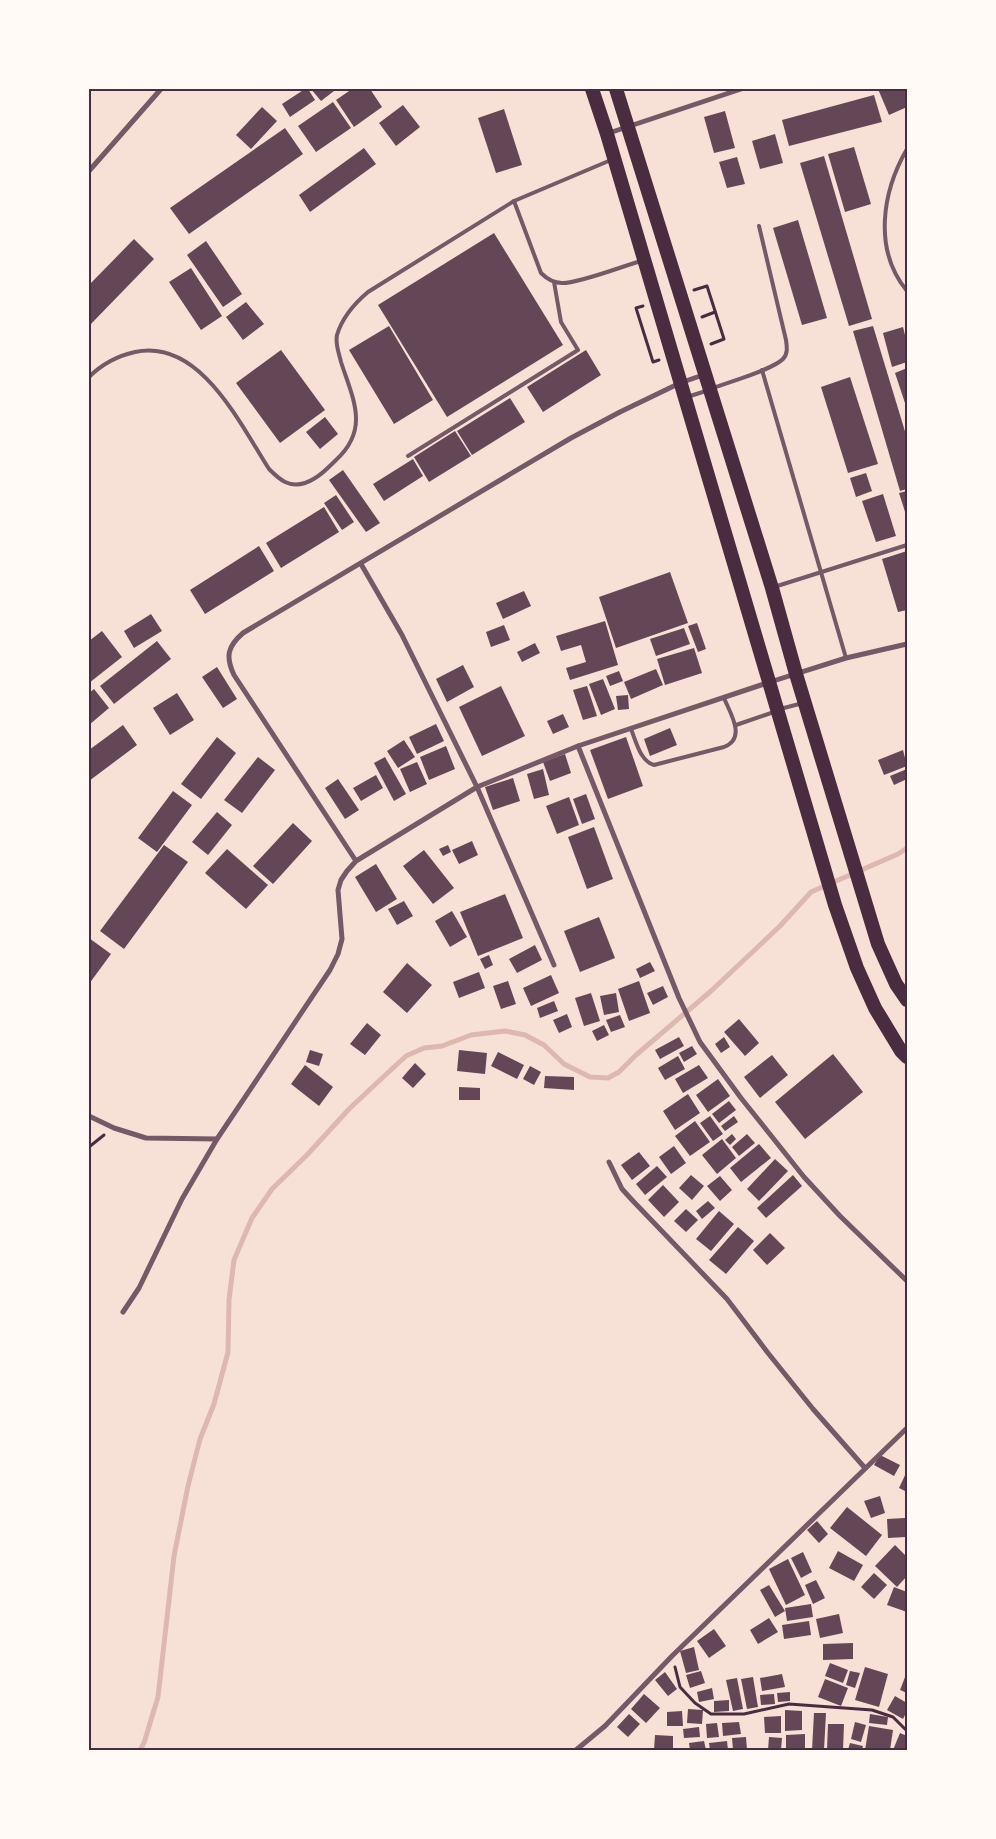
<svg xmlns="http://www.w3.org/2000/svg" width="996" height="1839" viewBox="0 0 996 1839" font-family="'Space Grotesk',sans-serif">
<style>
.lines{fill:none;stroke-linecap:round;stroke-linejoin:round}
.stream{stroke:#dcb8b0;stroke-width:5}
.building{fill:#644757}
.path{stroke:#4a2c40;stroke-width:3}
.service{stroke:#755966;stroke-width:4}
.minor{stroke:#755966;stroke-width:5}
.trunk{stroke:#4a2c40;stroke-width:14}
.neatline{fill:none;stroke:#4a2c40;stroke-width:2}
</style>
<rect width="100%" height="100%" fill="#f7e1d7"/>
<g class="lines">
<path class="stream" d="M140 1750 144 1743 158 1697 174 1556 188 1486 200 1439 214 1404 228 1352 229 1300 234 1260 252 1218 272 1189 307 1155 349 1109 380 1080 406 1056 424 1048 442 1046 471 1035 505 1031 525 1035 544 1045 564 1064 590 1077 608 1078 619 1072 636 1055 711 991 780 926 811 892 898 854 907 848"/>
</g>
<g class="building">
<path d="M305 89H308L315 100 290 117 282 104Z"/>
<path d="M311 89H332L334 91 321 101Z"/>
<path d="M352 89H370L382 107 354 127 336 100Z"/>
<path d="M878 89H907V107L889 115Z"/>
<path d="M874 95 882 122 789 146 782 120Z"/>
<path d="M333 102 351 128 316 152 298 126Z"/>
<path d="M403 105 420 127 396 146 379 123Z"/>
<path d="M262 107 277 121 251 149 236 135Z"/>
<path d="M504 109 522 165 496 173 478 118Z"/>
<path d="M725 111 735 148 714 153 704 117Z"/>
<path d="M285 128 303 154 189 234 170 208Z"/>
<path d="M775 134 783 163 760 169 752 141Z"/>
<path d="M854 147 871 204 845 212 828 154Z"/>
<path d="M364 148 376 164 310 212 299 195Z"/>
<path d="M824 156 872 319 849 326 800 163Z"/>
<path d="M737 157 745 184 727 188 719 162Z"/>
<path d="M798 220 827 318 802 325 773 228Z"/>
<path d="M494 233 563 345 447 417 378 305Z"/>
<path d="M134 239 154 259 89 326V285Z"/>
<path d="M206 241 242 294 223 307 187 255Z"/>
<path d="M191 268 222 316 201 330 169 282Z"/>
<path d="M246 302 264 324 243 340 226 317Z"/>
<path d="M389 326 433 400 394 424 349 350Z"/>
<path d="M873 326 907 438V489L900 491 853 331Z"/>
<path d="M903 327 907 343V362L892 367 883 333Z"/>
<path d="M281 350 325 410 280 443 236 383Z"/>
<path d="M586 350 601 375 543 412 527 387Z"/>
<path d="M907 368V409L895 373Z"/>
<path d="M850 377 878 464 848 473 821 387Z"/>
<path d="M510 398 525 422 472 455 457 431Z"/>
<path d="M325 417 338 434 320 449 306 432Z"/>
<path d="M455 431 471 456 429 482 414 457Z"/>
<path d="M413 459 423 476 384 501 373 484Z"/>
<path d="M343 470 380 523 366 532 329 480Z"/>
<path d="M866 473 872 491 856 497 850 478Z"/>
<path d="M907 491V518L899 493Z"/>
<path d="M883 494 896 536 876 542 862 501Z"/>
<path d="M336 495 354 522 342 530 324 503Z"/>
<path d="M324 507 339 532 281 568 266 543Z"/>
<path d="M259 546 274 571 205 614 190 590Z"/>
<path d="M907 551V610L898 612 882 559Z"/>
<path d="M670 572 688 623 616 648 599 597Z"/>
<path d="M524 591 531 606 503 619 496 603Z"/>
<path d="M151 614 162 631 134 648 124 631Z"/>
<path d="M605 621 618 665 570 680 566 668 586 662 581 645 561 651 556 636Z"/>
<path d="M697 623 706 649 698 652 688 626Z"/>
<path d="M504 625 510 640 491 647 486 632Z"/>
<path d="M684 628 690 644 656 656 650 639Z"/>
<path d="M102 631 122 657 89 683V641Z"/>
<path d="M157 641 171 659 114 704 100 686Z"/>
<path d="M535 643 540 653 522 662 517 652Z"/>
<path d="M694 648 702 673 665 685 657 659Z"/>
<path d="M463 665 474 687 447 702 436 679Z"/>
<path d="M217 667 237 699 223 708 202 677Z"/>
<path d="M656 669 663 685 631 699 624 682Z"/>
<path d="M619 671 623 681 610 686 606 676Z"/>
<path d="M603 679 615 709 601 715 589 684Z"/>
<path d="M501 686 525 736 482 756 459 707Z"/>
<path d="M587 686 597 716 583 720 573 690Z"/>
<path d="M94 689 109 708 89 725V693Z"/>
<path d="M177 693 194 720 170 735 153 708Z"/>
<path d="M628 695 629 709 618 710 616 696Z"/>
<path d="M563 714 569 727 553 734 547 721Z"/>
<path d="M436 724 444 741 417 754 409 737Z"/>
<path d="M123 725 137 745 89 781V750Z"/>
<path d="M670 728 677 745 650 756 644 739Z"/>
<path d="M217 737 236 753 201 799 181 784Z"/>
<path d="M626 737 643 786 608 799 590 750Z"/>
<path d="M404 740 415 757 398 768 387 751Z"/>
<path d="M446 746 455 769 429 780 420 757Z"/>
<path d="M903 750 907 766 884 775 878 760Z"/>
<path d="M565 754 571 773 550 781 543 762Z"/>
<path d="M258 757 275 770 242 813 224 800Z"/>
<path d="M385 757 406 794 394 801 374 763Z"/>
<path d="M417 762 427 784 410 792 400 769Z"/>
<path d="M543 769 549 795 534 799 527 774Z"/>
<path d="M907 769V779L894 785 890 776Z"/>
<path d="M376 775 383 788 361 801 353 788Z"/>
<path d="M513 778 520 801 493 810 485 787Z"/>
<path d="M338 779 359 810 345 819 325 788Z"/>
<path d="M173 791 192 805 157 852 138 838Z"/>
<path d="M586 794 595 819 582 824 573 799Z"/>
<path d="M569 797 579 825 557 834 546 806Z"/>
<path d="M217 812 232 825 208 855 192 842Z"/>
<path d="M293 823 312 841 273 884 253 866Z"/>
<path d="M594 827 613 879 587 889 568 837Z"/>
<path d="M472 841 478 855 459 864 452 850Z"/>
<path d="M164 845 188 862 124 949 100 931Z"/>
<path d="M448 845 451 852 443 856 439 849Z"/>
<path d="M227 849 268 885 246 909 205 873Z"/>
<path d="M424 850 454 888 433 904 403 866Z"/>
<path d="M376 864 397 899 376 912 355 877Z"/>
<path d="M505 894 523 938 478 956 460 912Z"/>
<path d="M404 901 413 916 397 925 388 909Z"/>
<path d="M452 911 467 937 450 947 435 921Z"/>
<path d="M599 917 615 958 580 972 564 931Z"/>
<path d="M89 938 111 954 89 984Z"/>
<path d="M535 945 542 960 517 973 509 959Z"/>
<path d="M489 955 493 965 485 969 480 959Z"/>
<path d="M650 962 655 971 640 978 636 969Z"/>
<path d="M407 963 432 985 407 1013 383 992Z"/>
<path d="M479 972 485 988 459 998 453 982Z"/>
<path d="M551 975 559 993 531 1006 523 988Z"/>
<path d="M508 981 516 1004 501 1009 493 986Z"/>
<path d="M639 981 650 1013 629 1021 618 989Z"/>
<path d="M663 986 668 997 653 1005 647 993Z"/>
<path d="M591 993 600 1021 584 1026 575 998Z"/>
<path d="M616 993 619 1012 604 1015 600 996Z"/>
<path d="M554 1001 558 1011 540 1018 537 1008Z"/>
<path d="M567 1014 572 1027 559 1033 553 1020Z"/>
<path d="M620 1015 625 1027 611 1032 606 1020Z"/>
<path d="M739 1019 759 1043 745 1056 724 1032Z"/>
<path d="M367 1023 381 1035 365 1055 350 1044Z"/>
<path d="M604 1025 609 1035 597 1041 592 1031Z"/>
<path d="M679 1037 684 1046 660 1059 655 1050Z"/>
<path d="M724 1037 730 1047 721 1053 715 1044Z"/>
<path d="M692 1046 697 1054 684 1062 679 1053Z"/>
<path d="M310 1050 323 1054 319 1066 306 1062Z"/>
<path d="M459 1050 487 1053 485 1074 457 1071Z"/>
<path d="M498 1052 524 1065 517 1079 491 1066Z"/>
<path d="M833 1054 863 1092 805 1139 775 1102Z"/>
<path d="M772 1055 788 1075 760 1098 744 1077Z"/>
<path d="M678 1056 685 1069 665 1080 658 1068Z"/>
<path d="M415 1063 426 1074 413 1088 402 1078Z"/>
<path d="M305 1065 333 1087 319 1106 291 1084Z"/>
<path d="M699 1065 708 1078 683 1093 675 1079Z"/>
<path d="M530 1066 541 1072 534 1085 523 1079Z"/>
<path d="M545 1076 574 1077V1090L544 1088Z"/>
<path d="M718 1079 730 1096 708 1112 696 1095Z"/>
<path d="M459 1087 480 1088V1100H459Z"/>
<path d="M688 1094 700 1113 675 1130 663 1111Z"/>
<path d="M729 1101 736 1110 719 1123 712 1114Z"/>
<path d="M710 1116 723 1134 713 1141 700 1123Z"/>
<path d="M734 1116 738 1122 725 1131 721 1126Z"/>
<path d="M695 1121 710 1142 690 1156 675 1136Z"/>
<path d="M732 1134 736 1139 730 1145 725 1140Z"/>
<path d="M747 1134 755 1143 739 1156 732 1147Z"/>
<path d="M722 1139 736 1158 717 1174 702 1155Z"/>
<path d="M759 1144 771 1158 741 1182 730 1168Z"/>
<path d="M674 1146 686 1163 671 1174 659 1157Z"/>
<path d="M639 1152 650 1166 632 1180 621 1165Z"/>
<path d="M775 1159 788 1171 759 1201 747 1189Z"/>
<path d="M657 1166 667 1177 645 1195 636 1184Z"/>
<path d="M691 1175 704 1186 692 1200 679 1188Z"/>
<path d="M793 1175 802 1186 766 1218 757 1208Z"/>
<path d="M720 1176 732 1190 720 1201 707 1186Z"/>
<path d="M663 1185 679 1202 664 1217 648 1200Z"/>
<path d="M708 1201 715 1208 702 1219 696 1211Z"/>
<path d="M686 1209 698 1220 686 1232 674 1221Z"/>
<path d="M719 1211 734 1224 711 1251 696 1239Z"/>
<path d="M738 1227 754 1241 726 1274 709 1260Z"/>
<path d="M770 1233 785 1248 767 1265 753 1250Z"/>
<path d="M880 1455 900 1465 894 1476 874 1465Z"/>
<path d="M907 1471V1492L899 1488Z"/>
<path d="M880 1496 885 1513 871 1518 864 1501Z"/>
<path d="M847 1507 882 1535 866 1556 830 1528Z"/>
<path d="M905 1518 906 1537 888 1538 887 1519Z"/>
<path d="M817 1521 828 1534 819 1543 807 1530Z"/>
<path d="M895 1545 907 1557V1576L897 1587 875 1566Z"/>
<path d="M838 1551 863 1565 854 1581 829 1568Z"/>
<path d="M803 1552 812 1572 801 1578 791 1558Z"/>
<path d="M788 1559 805 1595 786 1605 769 1569Z"/>
<path d="M874 1573 887 1585 874 1599 861 1587Z"/>
<path d="M816 1580 825 1598 813 1604 805 1585Z"/>
<path d="M769 1585 785 1611 775 1617 760 1590Z"/>
<path d="M894 1587 907 1592V1612L887 1605Z"/>
<path d="M811 1604 813 1617 787 1621 785 1608Z"/>
<path d="M839 1614 843 1633 820 1638 816 1619Z"/>
<path d="M769 1618 778 1632 758 1644 750 1630Z"/>
<path d="M809 1621 811 1635 784 1639 782 1625Z"/>
<path d="M714 1629 726 1646 709 1658 697 1641Z"/>
<path d="M853 1643V1659L823 1660V1644Z"/>
<path d="M694 1647 699 1670 686 1673 680 1651Z"/>
<path d="M830 1663 848 1670 843 1683 825 1676Z"/>
<path d="M865 1667 888 1674 879 1707 855 1700Z"/>
<path d="M701 1671 705 1683 690 1688 686 1675Z"/>
<path d="M850 1671 860 1673 855 1688 846 1685Z"/>
<path d="M665 1672 677 1689 668 1696 655 1680Z"/>
<path d="M907 1672V1693L900 1690Z"/>
<path d="M782 1674 785 1687 762 1691 760 1678Z"/>
<path d="M753 1677 758 1707 747 1709 741 1679Z"/>
<path d="M737 1678 743 1709 733 1711 726 1680Z"/>
<path d="M825 1679 848 1688 841 1706 818 1697Z"/>
<path d="M712 1688 714 1699 699 1702 697 1692Z"/>
<path d="M790 1692V1701L778 1702 777 1693Z"/>
<path d="M644 1694 660 1708 646 1723 631 1709Z"/>
<path d="M774 1694 775 1704 761 1705 760 1695Z"/>
<path d="M895 1696 907 1703V1711L903 1719 887 1710Z"/>
<path d="M729 1700V1711L714 1712V1701Z"/>
<path d="M688 1709 703 1710 702 1724 687 1723Z"/>
<path d="M785 1710 802 1711V1730L785 1731Z"/>
<path d="M682 1711 683 1726H667V1712Z"/>
<path d="M814 1713H826L824 1750H812Z"/>
<path d="M629 1714 640 1724 628 1737 617 1727Z"/>
<path d="M870 1714 888 1717 887 1725 869 1723Z"/>
<path d="M781 1716V1733H765L764 1717Z"/>
<path d="M739 1722 741 1734 723 1736 722 1723Z"/>
<path d="M855 1722 866 1725 861 1742 851 1739Z"/>
<path d="M717 1723 719 1737 707 1738 706 1724Z"/>
<path d="M828 1724H844L843 1750H827Z"/>
<path d="M869 1726 893 1730 890 1750H865Z"/>
<path d="M699 1727 700 1737 684 1738 683 1729Z"/>
<path d="M900 1733 907 1736V1744L905 1750H893Z"/>
<path d="M805 1734V1750H786V1735Z"/>
<path d="M655 1735 673 1736V1750H654Z"/>
<path d="M746 1737 747 1750H733L732 1738Z"/>
<path d="M769 1737 782 1738 781 1750H768Z"/>
<path d="M704 1741 706 1750H690L689 1743Z"/>
<path d="M727 1741 728 1750H710L709 1743Z"/>
<path d="M850 1743 863 1746 862 1750H848Z"/>
</g>
<g class="lines">
<g class="path">
<path d="M694 290 707 286 724 339 711 344"/>
<path d="M643 306 636 308 653 362 659 360"/>
<path d="M702 317 715 312"/>
<path d="M89 1147 104 1135"/>
<path d="M675 1667 680 1687 695 1703 711 1714H744L789 1704 872 1710 893 1717 907 1731"/>
</g>
<g class="service">
<path d="M907 149C882 192 873 250 907 291"/>
<path d="M514 201 541 273C547 279 553 283 562 283 577 284 623 266 641 261"/>
<path d="M762 370 846 658"/>
<path d="M89 377C102 364 117 356 135 352 200 338 240 424 269 469 280 480 289 488 305 483 317 479 327 469 336 460 370 429 353 399 341 362 339 353 335 344 337 335 342 318 355 303 368 292L514 201 611 160"/>
<path d="M713 388C729 382 772 370 783 359 788 354 787 347 786 340L759 226"/>
<path d="M687 397 706 391"/>
<path d="M408 456 578 350 561 322 554 282"/>
<path d="M774 587 907 545"/>
<path d="M780 709 803 703"/>
<path d="M736 725 774 712"/>
<path d="M631 729C636 741 640 761 654 765L724 747C747 738 730 713 724 698"/>
</g>
<g class="minor">
<path d="M609 133 741 89"/>
<path d="M89 171 161 89"/>
<path d="M361 564 402 635 477 787 554 965"/>
<path d="M578 746 679 998 700 1042 741 1098 804 1177 840 1216 907 1281"/>
<path d="M356 861 234 675C225 656 228 646 243 633L571 438 620 412 680 383 703 375"/>
<path d="M89 1116 114 1128 146 1138 217 1139"/>
<path d="M609 1162 622 1189 633 1201 727 1299 768 1353 813 1409 865 1468"/>
<path d="M123 1312 139 1288 182 1199 217 1139 330 970 338 954 342 939 338 890 341 880 347 871 356 861 477 787 578 746 770 682 846 658 907 644"/>
<path d="M576 1750 605 1726 672 1656 907 1428"/>
</g>
<g class="trunk">
<path d="M592 89 607 134 835 905 857 968 875 1008 901 1051 907 1057"/>
<path d="M616 89 772 588 796 674 878 944 896 984 907 1000"/>
</g>
</g>
<rect width="996" height="1839" fill="none" stroke="#fffaf5" stroke-width="180"/>
<rect x="90" y="90" width="816" height="1659" class="neatline"/>
</svg>
